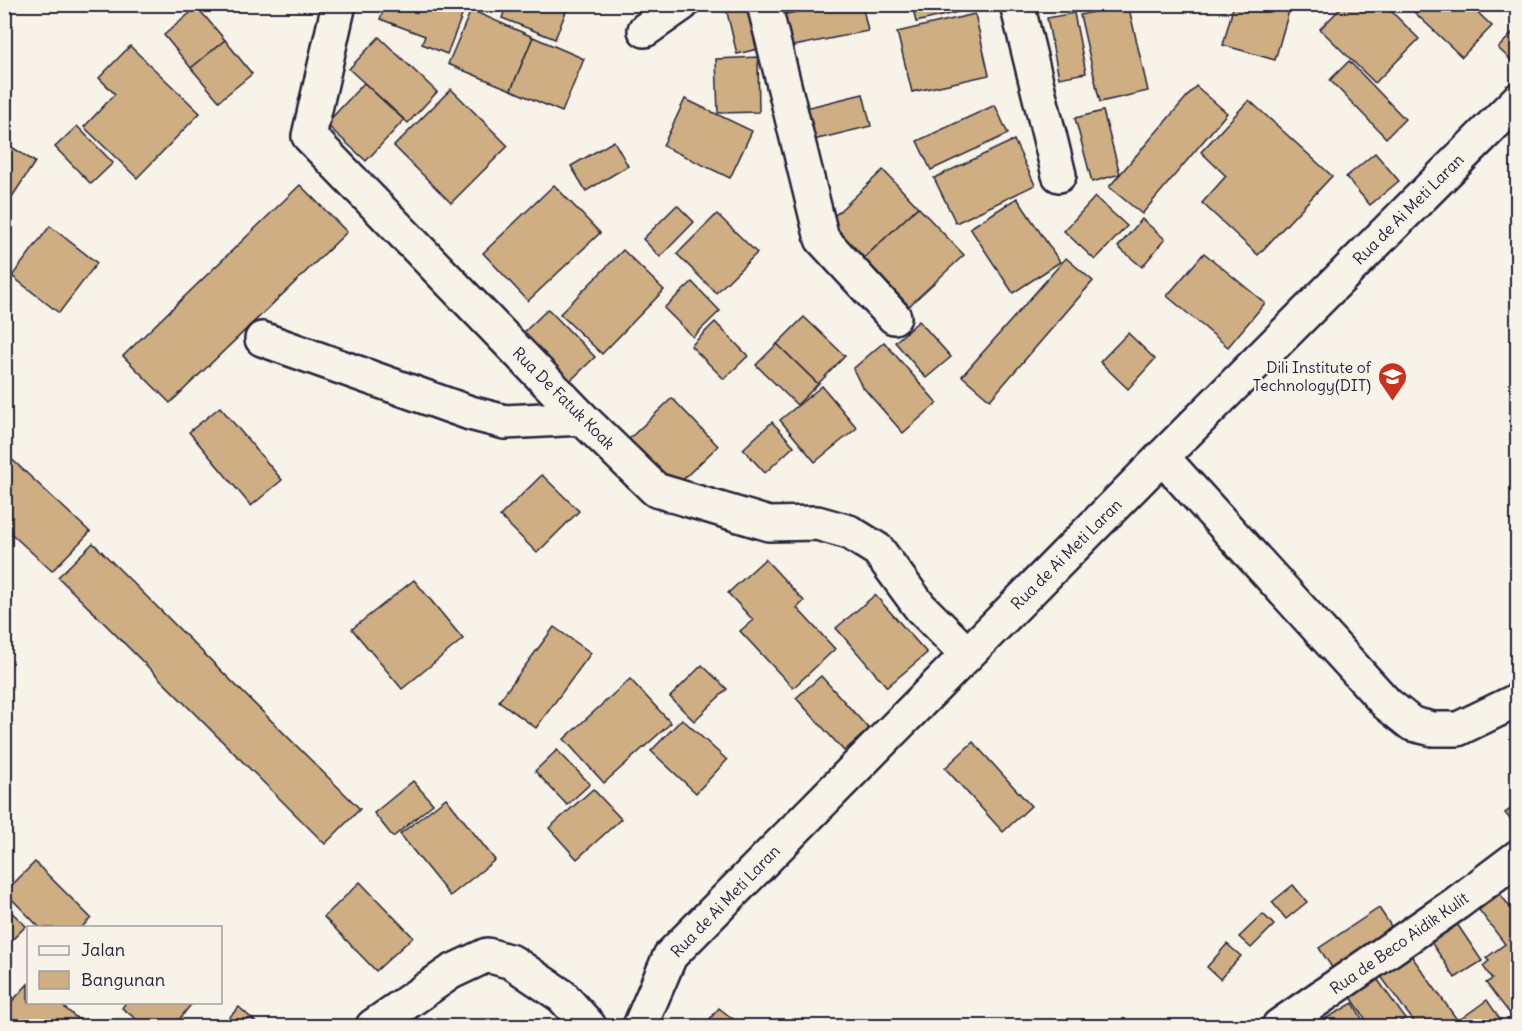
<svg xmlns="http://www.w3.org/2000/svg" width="1522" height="1031" viewBox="0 0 1522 1031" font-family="Delius,sans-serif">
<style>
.building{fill:#ceae82;stroke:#22223b;stroke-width:1.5}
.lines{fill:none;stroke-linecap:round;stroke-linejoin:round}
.minor-casing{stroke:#22223b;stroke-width:38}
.minor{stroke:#f7f3e8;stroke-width:33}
.labels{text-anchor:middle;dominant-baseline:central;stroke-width:4.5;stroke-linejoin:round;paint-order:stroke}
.street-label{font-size:16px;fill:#22223b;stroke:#f7f3e8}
.poi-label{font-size:16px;fill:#22223b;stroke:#f7f3e8;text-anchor:end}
</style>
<rect width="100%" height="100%" fill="#f7f3e8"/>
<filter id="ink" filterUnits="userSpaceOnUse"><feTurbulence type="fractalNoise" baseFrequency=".0167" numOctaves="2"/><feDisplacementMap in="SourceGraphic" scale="12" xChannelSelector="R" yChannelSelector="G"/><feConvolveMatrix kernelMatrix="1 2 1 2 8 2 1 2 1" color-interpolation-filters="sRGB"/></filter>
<g filter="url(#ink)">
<g class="building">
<path d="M386 4H455L465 8 447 54 422 44 425 36 380 19Z"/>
<path d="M507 4H569L555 39 502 18Z"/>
<path d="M725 4H756L766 47 737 54Z"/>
<path d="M780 4H833L782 15Z"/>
<path d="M833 4H862L868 31 789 47 782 15Z"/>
<path d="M912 4H974L975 8 916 22Z"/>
<path d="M1128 4 1148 91 1100 102 1080 15Z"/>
<path d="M1234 4H1291L1275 60 1223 45Z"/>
<path d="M1345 4H1384L1419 39 1375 83 1320 29Z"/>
<path d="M1422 4H1469L1492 26 1462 57 1414 12Z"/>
<path d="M197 7 225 40 191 68 164 35Z"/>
<path d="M471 10 533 37 511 90 448 64Z"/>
<path d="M1074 13 1086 73 1059 78 1047 18Z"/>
<path d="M975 14 989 75 912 92 897 32Z"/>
<path d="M1518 27V63L1516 65 1498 48Z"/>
<path d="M379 37 437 92 408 123 349 69Z"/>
<path d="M533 37 584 59 562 112 511 90Z"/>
<path d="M225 40 252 74 219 101 191 68Z"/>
<path d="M130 46 200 113 137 178 84 127 115 94 99 78Z"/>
<path d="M758 57 759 112 718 113 716 59Z"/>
<path d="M1349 61 1405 119 1386 138 1330 80Z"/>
<path d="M364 83 404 120 366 161 326 124Z"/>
<path d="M1196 86 1227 113 1142 214 1109 187Z"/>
<path d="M451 89 508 146 451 203 394 146Z"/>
<path d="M863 94 871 126 805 142 797 110Z"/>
<path d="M685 99 752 131 730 178 663 146Z"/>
<path d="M1249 100 1332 176 1258 255 1202 203 1226 176 1201 152Z"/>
<path d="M995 105 1008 134 931 170 917 141Z"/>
<path d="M1103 111 1120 174 1092 182 1075 118Z"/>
<path d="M77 126 113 163 91 184 55 147Z"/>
<path d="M1014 140 1035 185 956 223 934 178Z"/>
<path d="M614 141 628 166 586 191 571 166Z"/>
<path d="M4 142 35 162 4 209Z"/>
<path d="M1375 153 1399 181 1370 205 1346 177Z"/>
<path d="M883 170 918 207 864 258 829 221Z"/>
<path d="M300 185 347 232 170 403 123 356Z"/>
<path d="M554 185 600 233 528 301 483 253Z"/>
<path d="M1095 197 1127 226 1095 260 1064 231Z"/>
<path d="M1017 198 1060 262 1013 293 970 228Z"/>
<path d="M677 205 694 222 660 257 643 239Z"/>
<path d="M918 207 964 255 909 306 864 258Z"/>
<path d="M717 214 757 253 716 293 677 254Z"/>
<path d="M1142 219 1165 239 1142 267 1118 247Z"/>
<path d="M50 226 97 263 59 313 12 276Z"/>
<path d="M623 250 664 290 602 354 560 314Z"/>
<path d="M1204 253 1265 303 1228 347 1167 296Z"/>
<path d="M1066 258 1093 281 990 400 962 376Z"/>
<path d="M692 282 720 311 693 337 664 308Z"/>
<path d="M548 309 595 357 566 385 519 337Z"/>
<path d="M804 317 845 356 818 384 777 344Z"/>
<path d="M919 321 951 357 926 378 895 342Z"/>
<path d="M715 322 748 356 724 379 691 346Z"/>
<path d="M1128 333 1155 359 1128 389 1100 362Z"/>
<path d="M884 342 937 403 903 433 861 385 853 369Z"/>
<path d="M777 344 818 384 797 405 756 365Z"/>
<path d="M822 386 857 428 815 462 780 420Z"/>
<path d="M672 398 718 446 675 487 628 440Z"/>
<path d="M220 407 282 480 251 506 189 432Z"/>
<path d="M772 422 794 446 765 473 743 449Z"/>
<path d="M4 452 90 532 52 571 4 527Z"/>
<path d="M542 475 579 511 537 553 500 516Z"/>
<path d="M93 543 360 809 325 844 58 577Z"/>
<path d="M765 559 804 601 797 608 835 649 793 688 740 631 753 620 728 593Z"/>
<path d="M414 580 463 639 402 689 352 629Z"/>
<path d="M875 595 927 653 887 687 836 628Z"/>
<path d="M554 627 591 653 536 728 499 701Z"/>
<path d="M702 665 727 689 694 721 670 697Z"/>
<path d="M821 676 869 729 844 751 796 698Z"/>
<path d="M630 679 671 723 604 783 564 739Z"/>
<path d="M682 719 727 760 696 793 651 751Z"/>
<path d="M973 742 1031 806 1003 832 945 768Z"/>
<path d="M557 750 590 784 567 805 535 771Z"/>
<path d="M413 781 433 804 393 837 374 813Z"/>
<path d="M593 789 621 819 577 859 549 828Z"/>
<path d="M446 798 495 860 450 896 400 834Z"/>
<path d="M1518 804V829L1505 813Z"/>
<path d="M35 862 91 918 81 928H40L5 892Z"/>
<path d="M360 882 413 937 376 971 324 917Z"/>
<path d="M1293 885 1307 902 1286 919 1272 902Z"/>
<path d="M1500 894 1518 917V1024L1486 983 1492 979 1483 966 1489 961 1486 958 1505 944 1479 910Z"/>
<path d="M4 905 26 926 4 948Z"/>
<path d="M1379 908 1397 935 1337 975 1319 948Z"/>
<path d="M1263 914 1274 925 1251 948 1239 937Z"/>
<path d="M1453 918 1482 961 1455 978 1427 936Z"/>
<path d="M1227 944 1241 956 1220 979 1207 967Z"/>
<path d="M1410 954 1458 1021 1487 1000 1504 1025 1501 1026H1417L1380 975Z"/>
<path d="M1373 973 1405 1018 1394 1026H1370L1347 991Z"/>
<path d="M28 984V1002H58L86 1026H4V1010Z"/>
<path d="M126 1002H193L174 1026H145L122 1008Z"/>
<path d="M1353 1003 1366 1026H1317L1316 1024Z"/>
<path d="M239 1007 260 1026H221Z"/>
<path d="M719 1008 742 1026H704Z"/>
</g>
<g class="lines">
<defs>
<g id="minor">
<path d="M339 4 309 136 582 418 656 490 769 524 817 523 849 532 878 550 920 607 967 654"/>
<path d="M764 4 822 239 894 317"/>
<path d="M1017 4 1059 175"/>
<path d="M645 30 682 4"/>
<path d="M262 339 470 413 505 422 582 418"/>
<path d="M1162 457 1387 704 1412 724 1433 729H1458L1518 700"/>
<path d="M373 1026 451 972 487 955 512 962 562 996 589 1026"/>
<path d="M640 1026 670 956 1162 457 1518 100"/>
<path d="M1279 1026 1457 903 1518 857"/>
</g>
</defs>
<use href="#minor" class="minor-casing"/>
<use href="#minor" class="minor"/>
</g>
</g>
<defs>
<symbol id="university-pin" viewBox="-11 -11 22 30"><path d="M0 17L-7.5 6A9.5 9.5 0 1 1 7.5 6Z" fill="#c8321e" stroke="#f7f3e8"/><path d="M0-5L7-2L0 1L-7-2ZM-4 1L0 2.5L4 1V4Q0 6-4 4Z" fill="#fff"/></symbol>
</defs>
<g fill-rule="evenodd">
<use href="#university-pin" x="1376" y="360" width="33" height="45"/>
</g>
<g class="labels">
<g class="street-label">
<text transform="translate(1408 209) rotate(-45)">Rua de Ai Meti Laran</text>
<text transform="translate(564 398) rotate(45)">Rua De Fatuk Koak</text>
<text transform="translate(1066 554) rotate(-45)">Rua de Ai Meti Laran</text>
<text transform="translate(725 901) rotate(-46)">Rua de Ai Meti Laran</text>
<text transform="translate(1399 943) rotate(-35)">Rua de Beco Aidik Kulit</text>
</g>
<g class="poi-label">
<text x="1371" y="367">Dili Institute of<tspan x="1371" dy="18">Technology(DIT)</tspan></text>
</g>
</g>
<rect width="1522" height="1031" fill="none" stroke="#f7f3e8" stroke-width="24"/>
<rect x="12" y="12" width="1498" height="1007" fill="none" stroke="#22223b" stroke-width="2" filter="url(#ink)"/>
<rect x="27" y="926" width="195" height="78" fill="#f7f3e8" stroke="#a29fa3" stroke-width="1.5"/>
<rect x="39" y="946" width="30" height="9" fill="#f7f3e8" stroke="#a29fa3" stroke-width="1.5"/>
<text x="81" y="956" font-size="18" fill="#22223b">Jalan</text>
<rect x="39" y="971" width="30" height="18" fill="#ceae82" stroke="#a29fa3" stroke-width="1.5"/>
<text x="81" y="986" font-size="18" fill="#22223b">Bangunan</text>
</svg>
